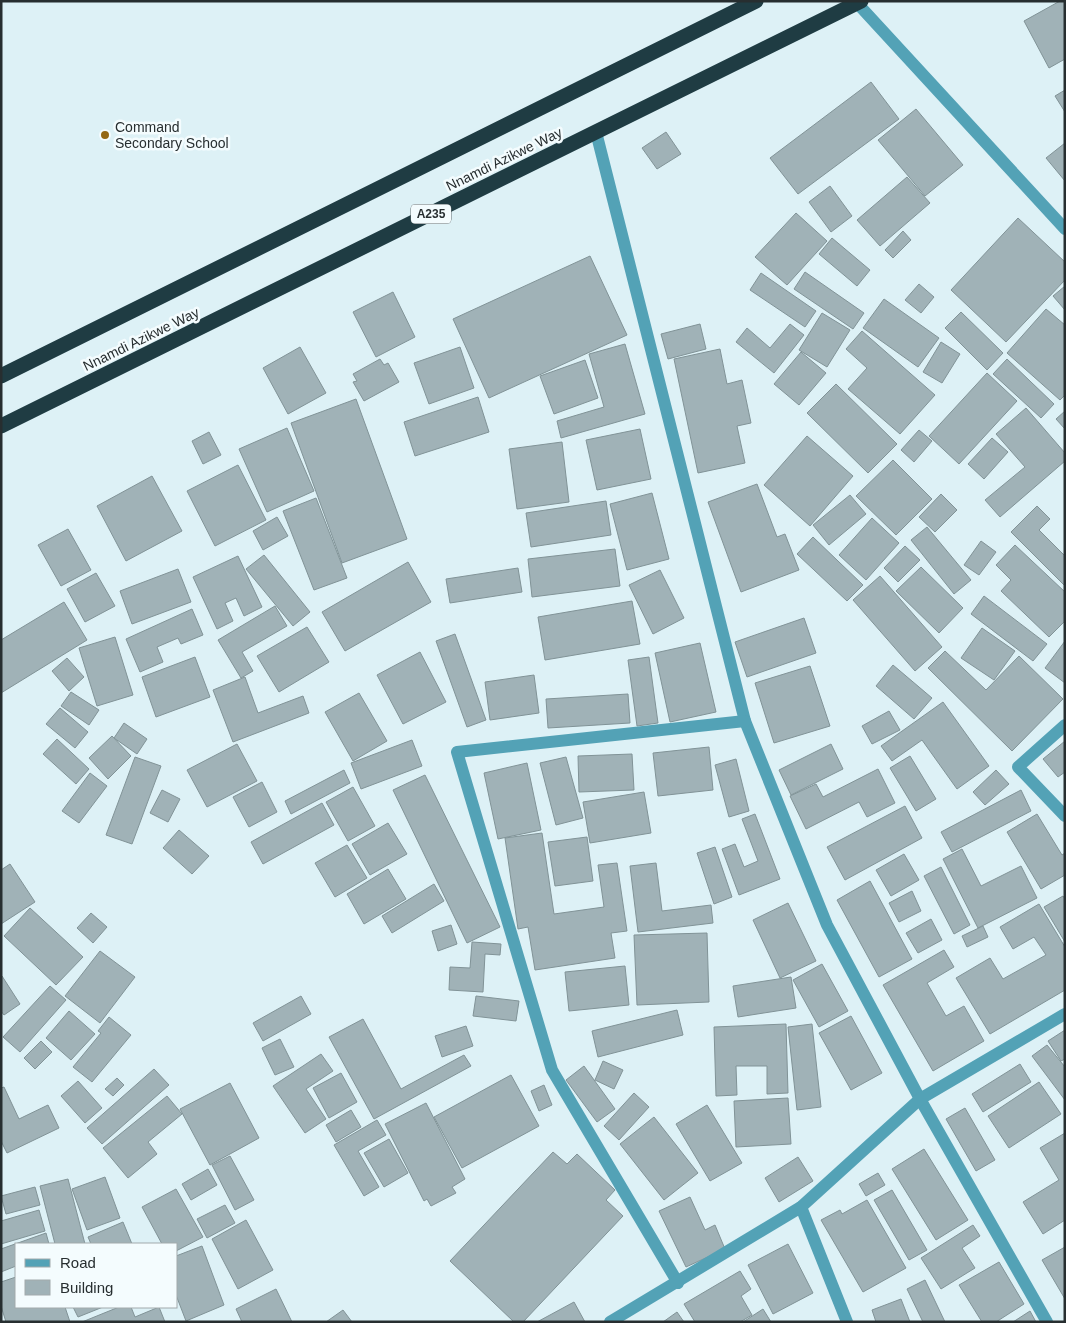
<svg xmlns="http://www.w3.org/2000/svg" width="1066" height="1323" viewBox="0 0 1066 1323" font-family="Arial,sans-serif">
<style>
.building{fill:#a0b2b7;stroke:#819397}
.lines{fill:none;stroke-linecap:round;stroke-linejoin:round}
.minor{stroke:#53a2b6;stroke-width:12}
.highway{stroke:#1f3c43;stroke-width:15}
.poi-dot{fill:#946814;stroke:#f4fcfe;stroke-width:2}
.labels{text-anchor:middle;dominant-baseline:central;stroke-width:5;stroke-linejoin:round;paint-order:stroke}
.shield{fill:#f4fcfe;stroke:#646c6e;stroke-width:1}
.shield-label{font-size:12px;font-weight:bold;fill:#272e30}
.poi-label{font-size:14px;fill:#272e30;stroke:#f4fcfe;text-anchor:start}
.street-label{font-size:14px;fill:#272e30;stroke:#f4fcfe}
</style>
<rect width="100%" height="100%" fill="#ddf1f6"/>
<g class="building">
<path d="M1060 1H1065V59L1049 68 1024 21Z"/>
<path d="M871 82 899 119 798 194 770 158Z"/>
<path d="M1065 90V112L1055 96Z"/>
<path d="M916 109 963 165 925 196 878 140Z"/>
<path d="M666 132 681 154 657 169 642 148Z"/>
<path d="M1065 143V181L1046 158Z"/>
<path d="M907 177 930 203 880 246 857 220Z"/>
<path d="M830 186 852 216 831 232 809 202Z"/>
<path d="M796 213 827 241 787 285 755 257Z"/>
<path d="M1018 218 1065 262V280L1006 342 951 290Z"/>
<path d="M903 231 911 240 893 258 885 250Z"/>
<path d="M832 238 870 270 857 286 819 254Z"/>
<path d="M590 256 627 335 489 398 453 319Z"/>
<path d="M805 272 864 313 853 329 794 289Z"/>
<path d="M761 273 816 311 805 327 750 290Z"/>
<path d="M919 284 934 297 921 313 905 300Z"/>
<path d="M1065 286V310L1053 296Z"/>
<path d="M393 292 415 337 376 357 353 312Z"/>
<path d="M884 299 939 338 918 367 863 328Z"/>
<path d="M1046 309 1065 325V395L1060 400 1007 353Z"/>
<path d="M961 312 1003 353 987 370 945 328Z"/>
<path d="M822 313 850 330 827 367 799 350Z"/>
<path d="M700 324 706 349 668 359 661 334Z"/>
<path d="M790 324 804 335 774 373 736 342 747 328 770 348Z"/>
<path d="M862 331 935 395 900 434 848 389 867 368 846 349Z"/>
<path d="M941 342 960 354 942 383 923 372Z"/>
<path d="M625 344 645 414 561 438 557 421 604 407 589 354Z"/>
<path d="M300 347 326 393 288 414 263 368Z"/>
<path d="M460 347 474 388 429 404 414 363Z"/>
<path d="M720 349 727 384 742 380 751 423 737 426 745 463 698 473 674 359Z"/>
<path d="M801 352 826 373 799 405 774 384Z"/>
<path d="M380 359 384 365 388 363 399 382 364 401 353 382 357 381 353 374Z"/>
<path d="M1007 359 1054 404 1041 418 993 374Z"/>
<path d="M585 360 598 398 554 414 540 376Z"/>
<path d="M987 373 1017 401 959 464 929 436Z"/>
<path d="M836 384 897 444 868 473 807 413Z"/>
<path d="M478 397 489 432 415 456 404 422Z"/>
<path d="M356 399 407 539 342 563 291 423Z"/>
<path d="M1026 408 1065 453V461L1000 517 985 500 1025 467 996 434Z"/>
<path d="M1065 411V429L1056 419Z"/>
<path d="M287 428 314 491 267 512 239 449Z"/>
<path d="M640 429 651 479 597 490 586 440Z"/>
<path d="M919 430 932 441 914 462 901 450Z"/>
<path d="M209 432 221 455 203 464 192 441Z"/>
<path d="M807 436 853 476 810 526 764 485Z"/>
<path d="M992 438 1008 452 984 479 968 464Z"/>
<path d="M562 442 569 502 517 509 509 449Z"/>
<path d="M893 460 932 499 896 535 856 496Z"/>
<path d="M238 465 266 520 215 546 187 491Z"/>
<path d="M152 476 182 531 126 561 97 506Z"/>
<path d="M757 484 777 537 785 534 799 570 741 592 708 502Z"/>
<path d="M652 493 669 559 627 570 610 504Z"/>
<path d="M941 494 957 510 935 532 919 517Z"/>
<path d="M850 495 866 514 829 545 813 525Z"/>
<path d="M316 498 347 578 314 590 283 511Z"/>
<path d="M606 501 611 535 531 547 526 513Z"/>
<path d="M1037 506 1050 519 1039 530 1065 556V586L1011 532Z"/>
<path d="M277 517 288 536 263 550 253 531Z"/>
<path d="M872 518 899 543 866 580 839 555Z"/>
<path d="M927 527 971 580 954 594 911 540Z"/>
<path d="M68 529 91 570 61 586 38 545Z"/>
<path d="M813 537 863 585 847 601 797 554Z"/>
<path d="M981 541 996 552 979 575 964 565Z"/>
<path d="M1015 545 1065 592V621L1049 637 1001 591 1011 580 996 565Z"/>
<path d="M905 546 920 560 898 582 884 568Z"/>
<path d="M615 549 620 586 532 597 528 559Z"/>
<path d="M264 555 310 612 293 626 246 569Z"/>
<path d="M238 556 262 607 244 616 236 598 225 603 233 621 217 629 193 577Z"/>
<path d="M408 562 431 602 345 651 322 612Z"/>
<path d="M921 567 963 608 939 633 896 591Z"/>
<path d="M518 568 522 592 450 603 446 579Z"/>
<path d="M178 569 191 602 132 624 120 591Z"/>
<path d="M660 570 684 618 653 634 629 585Z"/>
<path d="M96 573 115 606 85 622 67 589Z"/>
<path d="M880 576 942 647 915 671 853 600Z"/>
<path d="M984 596 1047 644 1033 661 971 614Z"/>
<path d="M632 601 640 644 545 660 538 617Z"/>
<path d="M64 602 87 640 1 693V640Z"/>
<path d="M275 606 287 626 242 652 253 671 241 678 218 640Z"/>
<path d="M192 609 203 635 181 644 178 638 157 647 163 662 140 672 126 639Z"/>
<path d="M804 618 816 653 747 677 735 642Z"/>
<path d="M307 627 329 662 279 692 257 656Z"/>
<path d="M982 628 1015 651 994 680 961 658Z"/>
<path d="M455 634 486 720 467 727 436 641Z"/>
<path d="M115 637 133 695 97 706 79 648Z"/>
<path d="M1065 641V683L1045 668Z"/>
<path d="M700 643 716 712 670 722 655 653Z"/>
<path d="M945 651 986 690 1019 656 1063 699 1012 751 928 668Z"/>
<path d="M420 652 446 702 403 724 377 675Z"/>
<path d="M195 657 210 697 156 717 142 677Z"/>
<path d="M649 657 658 723 637 726 628 660Z"/>
<path d="M67 658 84 677 69 691 52 671Z"/>
<path d="M893 665 932 698 914 719 876 686Z"/>
<path d="M810 666 830 726 774 743 755 683Z"/>
<path d="M534 675 539 713 490 720 485 682Z"/>
<path d="M245 677 258 713 303 696 309 713 233 742 213 690Z"/>
<path d="M71 692 99 710 89 725 61 706Z"/>
<path d="M359 693 387 741 353 761 325 712Z"/>
<path d="M628 694 630 723 548 728 546 699Z"/>
<path d="M943 702 989 766 957 789 922 740 892 761 881 746Z"/>
<path d="M60 708 88 732 75 748 46 724Z"/>
<path d="M889 711 900 730 872 744 862 726Z"/>
<path d="M124 723 147 739 137 754 114 738Z"/>
<path d="M112 736 131 756 108 779 89 758Z"/>
<path d="M57 739 89 769 76 784 43 754Z"/>
<path d="M412 740 422 766 361 789 351 763Z"/>
<path d="M1065 741V772L1058 777 1043 759Z"/>
<path d="M237 744 257 781 207 807 187 770Z"/>
<path d="M831 744 843 769 791 795 779 770Z"/>
<path d="M709 747 713 790 658 796 653 753Z"/>
<path d="M632 754 634 790 579 792 578 756Z"/>
<path d="M910 756 936 799 916 811 890 768Z"/>
<path d="M135 757 161 766 132 844 106 835Z"/>
<path d="M566 757 583 818 556 825 540 763Z"/>
<path d="M736 759 749 811 729 817 715 765Z"/>
<path d="M527 763 541 830 498 839 484 773Z"/>
<path d="M878 769 895 803 867 817 859 802 806 829 790 796 816 784 823 797Z"/>
<path d="M344 770 350 783 291 814 285 801Z"/>
<path d="M996 770 1009 784 985 805 973 792Z"/>
<path d="M90 773 107 786 79 823 62 811Z"/>
<path d="M425 775 500 927 467 943 393 790Z"/>
<path d="M262 782 277 812 249 827 233 797Z"/>
<path d="M353 787 375 826 348 841 326 802Z"/>
<path d="M162 790 180 799 168 822 150 813Z"/>
<path d="M1021 790 1031 811 952 852 941 832Z"/>
<path d="M644 792 651 833 590 843 583 802Z"/>
<path d="M322 803 334 825 263 864 251 842Z"/>
<path d="M905 806 922 838 845 880 827 847Z"/>
<path d="M755 814 780 879 739 895 722 849 735 844 744 867 758 861 742 819Z"/>
<path d="M1037 814 1062 855 1065 853V875L1041 889 1007 832Z"/>
<path d="M388 823 407 854 370 875 352 844Z"/>
<path d="M179 830 209 856 192 874 163 848Z"/>
<path d="M542 833 554 914 604 907 598 865 617 863 627 931 611 933 615 958 535 970 528 927 518 929 505 838Z"/>
<path d="M587 837 593 881 555 886 548 842Z"/>
<path d="M347 845 367 878 335 897 315 863Z"/>
<path d="M715 847 732 897 714 904 697 853Z"/>
<path d="M962 849 981 886 1021 866 1037 898 978 928 943 859Z"/>
<path d="M904 854 919 880 891 896 876 870Z"/>
<path d="M656 863 662 911 711 905 713 923 638 932 630 866Z"/>
<path d="M10 864 35 902 1 924V870Z"/>
<path d="M941 867 970 925 954 934 924 876Z"/>
<path d="M388 869 406 899 364 924 347 894Z"/>
<path d="M870 881 912 959 879 977 837 900Z"/>
<path d="M434 884 444 901 392 933 382 916Z"/>
<path d="M912 891 921 911 899 922 889 903Z"/>
<path d="M1063 896 1065 899V942L1044 907Z"/>
<path d="M788 903 816 961 780 978 753 920Z"/>
<path d="M1039 904 1065 947V990L990 1034 956 978 990 958 1003 979 1046 955 1034 937 1013 949 1000 927Z"/>
<path d="M30 908 83 957 56 985 4 936Z"/>
<path d="M91 913 107 927 93 943 77 928Z"/>
<path d="M931 919 942 940 918 953 906 933Z"/>
<path d="M451 925 457 944 438 951 432 931Z"/>
<path d="M983 926 988 937 967 947 962 936Z"/>
<path d="M707 933 709 1002 637 1005 634 935Z"/>
<path d="M472 942 501 944 500 955 485 954 483 992 449 990 450 967 470 968Z"/>
<path d="M944 950 954 967 927 983 946 1016 964 1006 984 1041 933 1071 883 985Z"/>
<path d="M100 951 135 977 100 1023 65 996Z"/>
<path d="M822 964 848 1011 819 1027 793 980Z"/>
<path d="M625 966 629 1005 569 1011 565 972Z"/>
<path d="M2 976 20 1004 4 1015 1 1011Z"/>
<path d="M791 977 796 1008 738 1017 733 986Z"/>
<path d="M50 986 66 1000 20 1052 3 1037Z"/>
<path d="M301 996 311 1014 263 1041 253 1023Z"/>
<path d="M476 996 519 1001 516 1021 473 1016Z"/>
<path d="M677 1010 683 1035 598 1057 592 1031Z"/>
<path d="M69 1011 95 1034 71 1060 46 1038Z"/>
<path d="M851 1016 882 1073 851 1090 819 1033Z"/>
<path d="M109 1017 131 1035 92 1082 73 1067 101 1033 98 1031Z"/>
<path d="M363 1019 401 1089 464 1055 471 1066 374 1119 329 1037Z"/>
<path d="M786 1024 788 1093 767 1094V1066H736L737 1095 716 1096 714 1027Z"/>
<path d="M812 1024 821 1107 797 1110 788 1027Z"/>
<path d="M466 1026 473 1046 442 1057 435 1036Z"/>
<path d="M1065 1030V1059L1061 1061 1048 1041Z"/>
<path d="M280 1039 294 1067 275 1075 262 1048Z"/>
<path d="M41 1041 52 1052 35 1069 24 1058Z"/>
<path d="M1047 1045 1065 1067V1100L1032 1056Z"/>
<path d="M321 1054 333 1071 306 1089 326 1119 305 1133 273 1086Z"/>
<path d="M603 1061 623 1070 614 1089 595 1080Z"/>
<path d="M1020 1064 1031 1082 983 1112 972 1094Z"/>
<path d="M584 1066 615 1109 597 1122 566 1080Z"/>
<path d="M154 1069 169 1085 102 1144 87 1128Z"/>
<path d="M341 1073 357 1102 329 1118 313 1088Z"/>
<path d="M511 1075 539 1126 462 1168 434 1117Z"/>
<path d="M117 1078 124 1085 113 1096 105 1089Z"/>
<path d="M78 1081 102 1108 85 1123 61 1096Z"/>
<path d="M1039 1082 1061 1114 1009 1148 988 1116Z"/>
<path d="M230 1083 259 1138 210 1165 180 1109Z"/>
<path d="M544 1085 552 1105 539 1111 531 1091Z"/>
<path d="M4 1087 19 1119 48 1105 59 1128 7 1153 1 1141V1088Z"/>
<path d="M634 1093 649 1107 619 1140 604 1126Z"/>
<path d="M167 1096 182 1114 148 1142 157 1154 128 1178 103 1148Z"/>
<path d="M788 1098 791 1144 736 1147 734 1101Z"/>
<path d="M426 1103 465 1179 452 1187 456 1193 431 1206 427 1199 424 1201 385 1124Z"/>
<path d="M707 1105 742 1163 710 1181 676 1124Z"/>
<path d="M965 1108 995 1160 976 1171 946 1119Z"/>
<path d="M351 1110 361 1127 336 1142 326 1125Z"/>
<path d="M654 1117 698 1173 664 1200 620 1144Z"/>
<path d="M377 1120 386 1135 358 1151 379 1187 364 1196 334 1145Z"/>
<path d="M1065 1133V1220L1043 1234 1023 1202 1059 1180 1040 1148Z"/>
<path d="M389 1139 408 1173 384 1187 364 1153Z"/>
<path d="M924 1149 968 1220 936 1240 892 1169Z"/>
<path d="M553 1152 567 1164 577 1154 615 1190 606 1200 623 1216 523 1322H514L450 1261Z"/>
<path d="M230 1156 254 1200 235 1210 212 1165Z"/>
<path d="M798 1157 813 1181 779 1202 765 1178Z"/>
<path d="M208 1169 217 1185 191 1200 182 1184Z"/>
<path d="M878 1173 885 1185 866 1196 859 1184Z"/>
<path d="M105 1177 120 1218 87 1230 72 1189Z"/>
<path d="M68 1179 85 1244H55L40 1186Z"/>
<path d="M35 1187 40 1205 6 1214 1 1196Z"/>
<path d="M176 1189 203 1237 176 1251V1244H162L142 1207Z"/>
<path d="M892 1190 927 1250 909 1260 874 1200Z"/>
<path d="M690 1197 705 1230 715 1225 725 1249 686 1267 659 1211Z"/>
<path d="M867 1200 906 1268 863 1292 821 1220 840 1210 842 1214Z"/>
<path d="M225 1205 235 1223 207 1238 197 1219Z"/>
<path d="M39 1210 45 1231 1 1244V1221Z"/>
<path d="M246 1220 273 1270 238 1289 212 1239Z"/>
<path d="M123 1222 132 1244H91L88 1237Z"/>
<path d="M973 1225 980 1236 962 1248 975 1268 941 1289 921 1258Z"/>
<path d="M46 1233 49 1244H16V1266L1 1272V1249Z"/>
<path d="M788 1244 813 1293 773 1314 748 1265Z"/>
<path d="M202 1246 224 1305 186 1321 176 1295V1256Z"/>
<path d="M1065 1247V1299L1042 1260Z"/>
<path d="M999 1262 1024 1304 996 1322H982L959 1285Z"/>
<path d="M740 1271 751 1289 741 1296 752 1315 740 1322H695L684 1304Z"/>
<path d="M16 1277V1307H65L70 1322H6L1 1306V1282Z"/>
<path d="M925 1280 945 1322H923L907 1289Z"/>
<path d="M276 1289 292 1322H242L236 1309Z"/>
<path d="M901 1299 910 1322H876L872 1310Z"/>
<path d="M574 1302 585 1322H537Z"/>
<path d="M73 1307H103L78 1317Z"/>
<path d="M119 1307H131L135 1317 159 1307 165 1322H82Z"/>
<path d="M763 1309 771 1322H743Z"/>
<path d="M343 1310 352 1322H326Z"/>
<path d="M1030 1311 1036 1322H1013Z"/>
<path d="M677 1312 684 1322H663Z"/>
</g>
<g class="lines">
<g class="minor">
<path d="M857 3 1065 229"/>
<path d="M596 132 745 721 827 925 920 1099 1047 1322"/>
<path d="M1065 725 1018 767 1065 816"/>
<path d="M801 1207 847 1322"/>
<path d="M678 1283 552 1070 457 752 745 721"/>
<path d="M610 1322 801 1207 920 1099 1065 1014"/>
</g>
<g class="highway">
<path d="M1 376 756 1"/>
<path d="M1 426 861 1"/>
</g>
</g>
<circle class="poi-dot" cx="105" cy="135" r="5"/>
<g class="labels">
<rect class="shield" x="411" y="204.5" width="40" height="19" rx="4"/>
<g class="shield-label">
<text x="431" y="214">A235</text>
</g>
<g class="poi-label">
<text x="115" y="127">Command<tspan x="115" dy="16">Secondary School</tspan></text>
</g>
<g class="street-label">
<text transform="translate(504 159) rotate(-26)">Nnamdi Azikwe Way</text>
<text transform="translate(141 339) rotate(-26)">Nnamdi Azikwe Way</text>
</g>
</g>
<rect width="1066" height="1323" fill="none" stroke="#272e30" stroke-width="5"/>
<rect x="15" y="1243" width="162" height="65" fill="#f4fcfe" stroke="#a2aaac"/>
<rect x="25" y="1259" width="25" height="8" fill="#53a2b6" stroke="#a2aaac"/>
<text x="60" y="1268" font-size="15" fill="#272e30">Road</text>
<rect x="25" y="1280" width="25" height="15" fill="#a0b2b7" stroke="#a2aaac"/>
<text x="60" y="1293" font-size="15" fill="#272e30">Building</text>
</svg>
